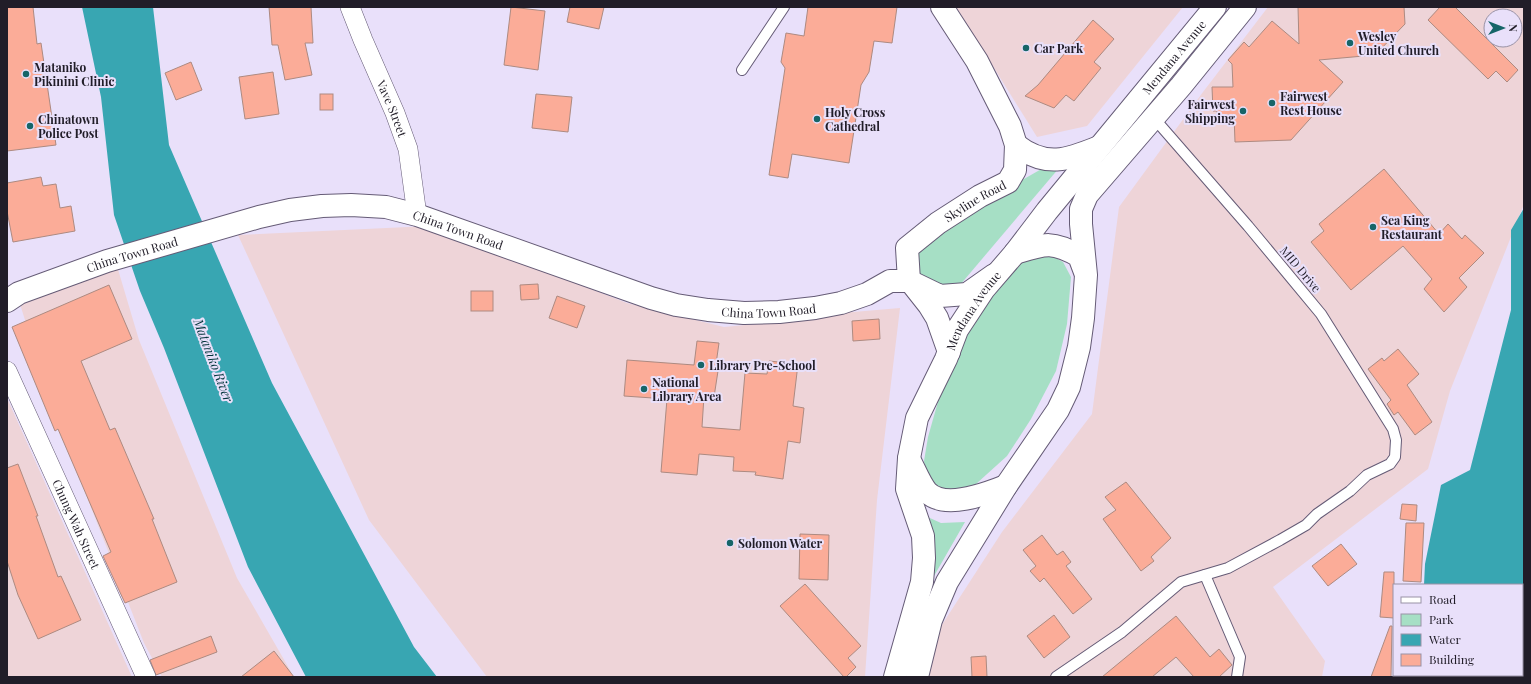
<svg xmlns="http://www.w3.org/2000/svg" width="1531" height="684" viewBox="0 0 1531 684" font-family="'Playfair Display',serif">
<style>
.commercial{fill:#eed4d8;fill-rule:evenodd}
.green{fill:#a6dfc5}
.water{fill:#38a6b2}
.building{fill:#fbac98;stroke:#ad8a81}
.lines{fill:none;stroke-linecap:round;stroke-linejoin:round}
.service-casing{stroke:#655b76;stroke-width:12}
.minor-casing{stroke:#655b76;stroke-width:20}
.tertiary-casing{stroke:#655b76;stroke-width:24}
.secondary-casing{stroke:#655b76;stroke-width:24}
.service{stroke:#fff;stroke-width:10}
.minor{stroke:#fff;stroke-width:19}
.tertiary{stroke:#fff;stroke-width:22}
.secondary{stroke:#fff;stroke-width:22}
.poi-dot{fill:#166568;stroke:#e9e0fa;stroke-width:1.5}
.labels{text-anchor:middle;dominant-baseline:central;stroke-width:4;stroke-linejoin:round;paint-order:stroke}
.poi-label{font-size:12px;font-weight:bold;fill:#211d28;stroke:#e9e0fa;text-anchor:start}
.street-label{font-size:12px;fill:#211d28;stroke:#e9e0fa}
.water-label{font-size:13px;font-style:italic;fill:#003339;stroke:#e9e0fa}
</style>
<rect width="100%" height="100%" fill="#e9e0fa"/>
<g class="commercial">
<path d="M956 7H1183L1087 126 1037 137Z"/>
<path d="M1268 7H1524V204L1450 391 1428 469 1273 587 1325 661 1322 677H928L936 634 1002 532 1092 414 1119 207 1203 92ZM1491 16H1515V40H1491Z"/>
<path d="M429 226 627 303 724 327 779 322 830 314 900 308 877 500 865 677H487L369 520 238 235Z"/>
<path d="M117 266 139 340 237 578 294 677H162L144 643 56 418 19 301Z"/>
<path d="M7 398 132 677H7Z"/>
</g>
<g class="green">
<path d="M1065 161 960 285 939 291 915 270 918 247 994 196 1052 163Z"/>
<path d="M1037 255 1054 257 1063 262 1071 277 1067 324 1056 371 1031 419 1007 456 976 484 958 493 935 488 926 476 924 461 928 437 941 391 965 338 989 299 1023 261Z"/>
<path d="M921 514 941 523 965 522 930 583Z"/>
</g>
<g class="water">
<path d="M82 7H153L169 145 272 383 414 647 437 677H306L248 567 164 348 140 291 114 215 101 97Z"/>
<path d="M1524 208V677H1420V675H1522V585H1424L1425 564 1441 485 1470 470 1511 310V230Z"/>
</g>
<g class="building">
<path d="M7 7H33L37 44 41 43 56 145 7 151Z"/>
<path d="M269 7H311L313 43H305L312 75 285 80 278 45H272Z"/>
<path d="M511 7 545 11 538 70 504 65Z"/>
<path d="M570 7H604L599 29 567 22Z"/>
<path d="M808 7H897L892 43 874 41 869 72 861 85 849 163 792 154 788 178 769 175 785 68 781 62 786 33 804 36Z"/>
<path d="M1298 7H1404L1405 24 1375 55 1319 60 1343 82 1291 140 1235 142 1234 115H1217V111H1213L1212 87H1233L1232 64 1228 60 1244 42 1249 47 1272 21 1299 44Z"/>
<path d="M1440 7H1455L1518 70 1507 82 1496 71 1488 79 1428 20Z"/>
<path d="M1093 20 1114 39 1094 62 1101 68 1074 101 1066 95 1054 108 1025 96 1038 85Z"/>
<path d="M191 62 202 90 176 100 165 73Z"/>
<path d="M273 72 279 114 245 119 239 77Z"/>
<rect x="320" y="94" width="13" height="16"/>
<path d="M536 94 572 97 568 132 532 128Z"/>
<path d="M1384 169 1439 234 1448 224 1462 239 1465 235 1484 253 1459 278 1467 287 1444 312 1424 289 1432 279 1403 246 1351 290 1311 242 1324 231 1319 224Z"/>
<path d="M41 177 43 186 56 184 60 208 71 206 75 231 13 242 7 211V183Z"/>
<path d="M538 284 539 299 521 300 520 285Z"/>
<path d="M109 285 132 339 81 361 110 430 115 428 154 519H152L177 582 125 603 103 556 111 552 58 429 55 431 12 327Z"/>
<rect x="471" y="291" width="22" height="20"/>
<path d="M557 296 585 306 577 328 549 318Z"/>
<path d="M879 319 880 339 853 341 852 321Z"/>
<path d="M697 341 719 343 715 371H718L714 397 704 396 702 427 740 430 745 373 767 374 769 361 798 364 793 406 804 408 800 443 788 441 783 479 755 475 756 472 733 471 734 457 699 454 697 475 661 472 667 399 624 396 627 360 694 365Z"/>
<path d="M1398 349 1419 374 1407 385 1432 422 1415 435 1398 412 1394 415 1387 404 1391 400 1368 369 1382 358 1384 361Z"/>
<path d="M18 464 38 516H36L58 577 61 576 81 620 38 639 18 595 7 561V468Z"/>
<path d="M1126 482 1171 538 1151 557 1154 561 1141 571 1103 519 1116 510 1105 497Z"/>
<path d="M1402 504 1417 505 1416 521 1400 519Z"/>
<path d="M1406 523H1424L1421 582 1403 581Z"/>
<path d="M800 534 829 535 828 580 799 579Z"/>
<path d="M1042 535 1057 555 1063 551 1071 562 1066 566 1092 599 1073 614 1044 578 1040 582 1030 571 1036 566 1023 550Z"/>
<path d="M1341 544 1357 564 1328 586 1312 566Z"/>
<path d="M1384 572H1394V618L1380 617Z"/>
<path d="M805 584 861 646 848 658 856 667 846 677H844L780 606Z"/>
<path d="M1054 615 1070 637 1044 658 1027 636Z"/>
<path d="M1176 616 1210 657 1219 649 1232 665 1219 677H1194L1176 657 1152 677H1102Z"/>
<path d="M1390 626H1392L1391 677H1371Z"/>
<path d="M211 636 217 652 156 675 150 660Z"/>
<path d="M274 651 294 677H241Z"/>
<path d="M986 656 987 677H972L971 657Z"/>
</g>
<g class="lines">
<defs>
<g id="service">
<path d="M742 70 784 7"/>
<path d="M1205 575 1240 657 1237 677"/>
<path d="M1056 677 1122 632 1181 582 1228 568 1280 540 1306 525 1317 514 1350 491 1367 475 1390 464 1395 457 1396 440 1393 429 1321 314 1248 226 1153 117"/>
</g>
<g id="minor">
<path id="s1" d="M350 7 363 40 395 113 408 149 417 215"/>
<path id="s2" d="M7 371 146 677"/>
</g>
<g id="tertiary">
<path id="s3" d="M909 281 907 248 938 223 980 196 1008 182 1015 170 1016 145 1010 126 977 61 942 7"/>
<path d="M914 286 929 305 937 318 949 352"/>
<path id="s4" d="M7 301 19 293 107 261 259 217 290 210 322 206 351 205 386 207 417 215 651 298 676 305 708 310 744 313 779 312 815 308 841 303 867 294 890 281H909L940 296 967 294 994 275"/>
</g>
<g id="secondary">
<path d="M1016 145C1046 168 1067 160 1099 147"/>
<path d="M1015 253C1044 244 1052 240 1079 256L1085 272"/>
<path d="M909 459C914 468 920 484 927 492 945 510 986 494 1006 486"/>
<path id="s5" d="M895 677 922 582 924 558 923 536 907 489 909 458 917 418 946 359 957 330 984 289 1015 253 1047 211 1215 7"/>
<path d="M917 677 931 620 947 582 1006 486 1058 410 1069 387 1079 347 1083 318 1086 275 1081 224V209L1087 195 1181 86 1245 7"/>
</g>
</defs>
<use href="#service" class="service-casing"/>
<use href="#minor" class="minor-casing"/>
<use href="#tertiary" class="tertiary-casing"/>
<use href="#secondary" class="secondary-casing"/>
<use href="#service" class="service"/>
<use href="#minor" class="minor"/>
<use href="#tertiary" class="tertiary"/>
<use href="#secondary" class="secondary"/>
</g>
<g class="poi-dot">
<circle cx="1350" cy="43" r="4"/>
<circle cx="1026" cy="48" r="4"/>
<circle cx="26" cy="74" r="4"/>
<circle cx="1272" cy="103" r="4"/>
<circle cx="1243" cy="111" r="4"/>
<circle cx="817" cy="119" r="4"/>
<circle cx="30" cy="126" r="4"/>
<circle cx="1373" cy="227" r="4"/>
<circle cx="701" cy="365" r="4"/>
<circle cx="644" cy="389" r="4"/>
<circle cx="730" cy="543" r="4"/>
</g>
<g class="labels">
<g class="poi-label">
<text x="1358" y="36">Wesley<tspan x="1358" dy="14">United Church</tspan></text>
<text x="1034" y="48">Car Park</text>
<text x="34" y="67">Mataniko<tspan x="34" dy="14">Pikinini Clinic</tspan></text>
<text x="1280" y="96">Fairwest<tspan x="1280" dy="14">Rest House</tspan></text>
<text x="1235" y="104" text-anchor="end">Fairwest<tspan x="1235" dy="14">Shipping</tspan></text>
<text x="825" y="112">Holy Cross<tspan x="825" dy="14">Cathedral</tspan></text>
<text x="38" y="119">Chinatown<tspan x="38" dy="14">Police Post</tspan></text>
<text x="1381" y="220">Sea King<tspan x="1381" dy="14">Restaurant</tspan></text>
<text x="709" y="365">Library Pre-School</text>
<text x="652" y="382">National<tspan x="652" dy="14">Library Area</tspan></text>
<text x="738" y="543">Solomon Water</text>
</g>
<g class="street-label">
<text stroke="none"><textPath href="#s5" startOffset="712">Mendana Avenue</textPath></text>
<text stroke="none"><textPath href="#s1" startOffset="110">Vave Street</textPath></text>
<text stroke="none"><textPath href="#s3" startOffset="116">Skyline Road</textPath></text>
<text stroke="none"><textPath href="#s4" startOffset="470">China Town Road</textPath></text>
<text stroke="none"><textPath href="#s4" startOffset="134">China Town Road</textPath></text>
<text transform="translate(1301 269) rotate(50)">MID Drive</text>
<text stroke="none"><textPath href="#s4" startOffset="794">China Town Road</textPath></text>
<text stroke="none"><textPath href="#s5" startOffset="388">Mendana Avenue</textPath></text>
<text stroke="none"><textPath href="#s2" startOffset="168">Chung Wah Street</textPath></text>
</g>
<g class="water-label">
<text transform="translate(214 360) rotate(69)">Mataniko River</text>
</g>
</g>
<rect width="1531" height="684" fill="none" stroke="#211d28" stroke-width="16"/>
<rect x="1393" y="584" width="130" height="92" fill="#e9e0fa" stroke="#9992a6"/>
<rect x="1401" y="597" width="20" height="6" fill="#ffffff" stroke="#9992a6"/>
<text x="1429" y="604" font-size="12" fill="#211d28">Road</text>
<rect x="1401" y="614" width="20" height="12" fill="#a6dfc5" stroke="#9992a6"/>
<text x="1429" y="624" font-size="12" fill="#211d28">Park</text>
<rect x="1401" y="634" width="20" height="12" fill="#38a6b2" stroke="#9992a6"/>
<text x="1429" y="644" font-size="12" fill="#211d28">Water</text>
<rect x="1401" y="654" width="20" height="12" fill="#fbac98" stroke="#9992a6"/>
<text x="1429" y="664" font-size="12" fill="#211d28">Building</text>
<g transform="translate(1503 28) rotate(90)"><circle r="19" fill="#e9e0fa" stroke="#9992a6"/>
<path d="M0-3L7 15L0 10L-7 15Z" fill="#166568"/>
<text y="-6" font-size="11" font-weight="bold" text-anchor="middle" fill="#211d28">N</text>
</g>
</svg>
